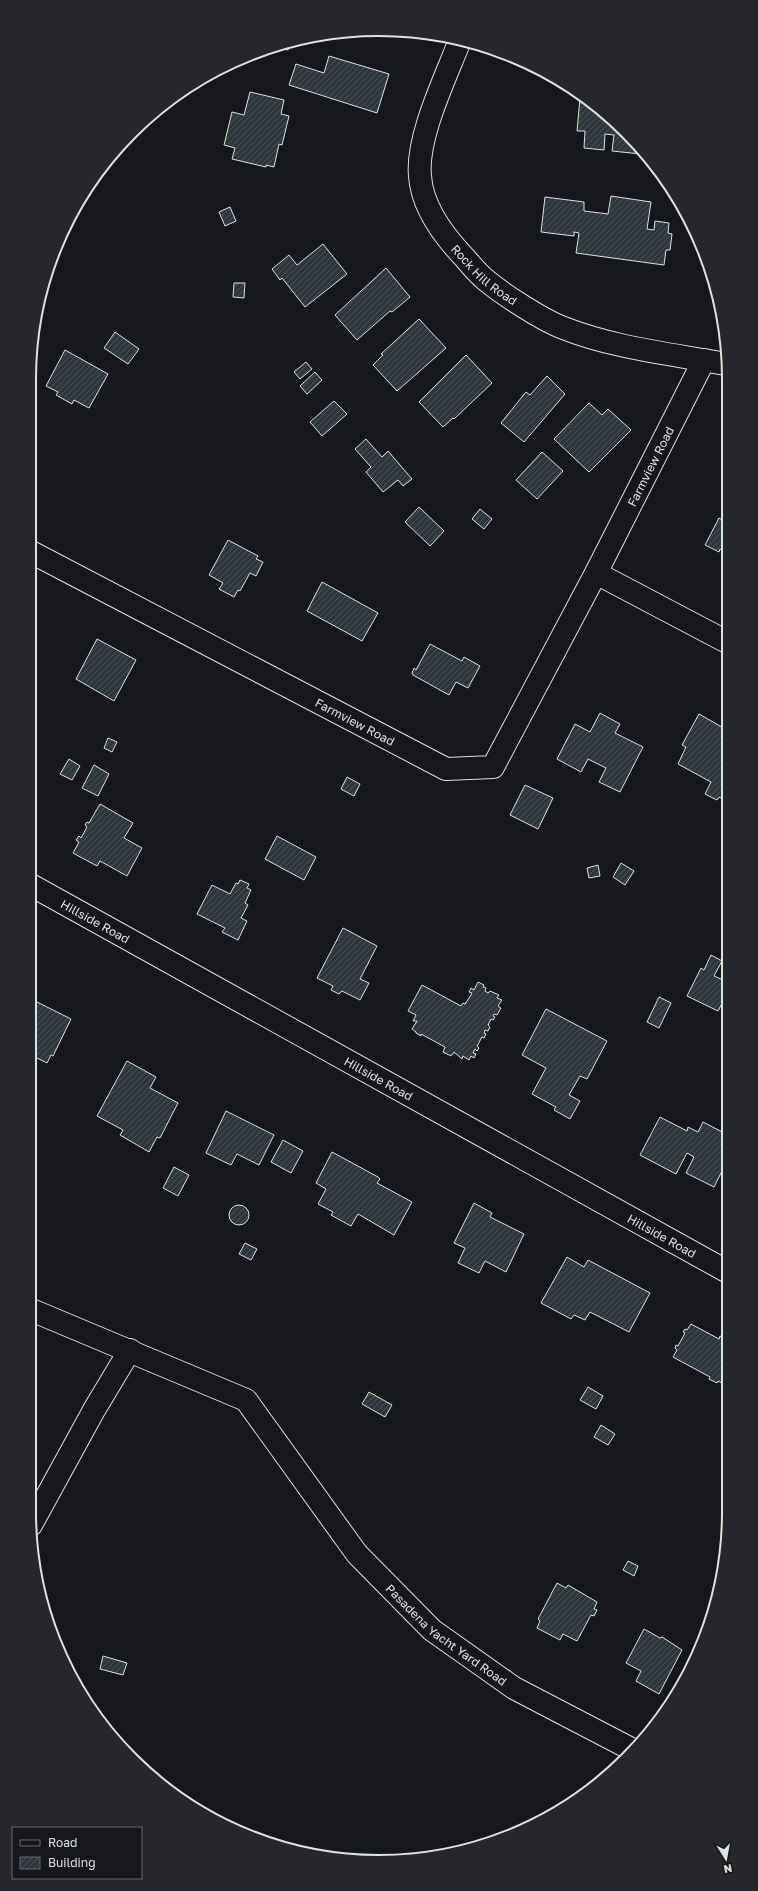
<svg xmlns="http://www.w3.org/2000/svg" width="758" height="1891" viewBox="0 0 758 1891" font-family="'Golos Text',sans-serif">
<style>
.building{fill:url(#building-hatch);stroke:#d8e6dc}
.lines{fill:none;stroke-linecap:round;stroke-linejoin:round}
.minor-casing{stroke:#d8e6dc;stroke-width:24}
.minor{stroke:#14181c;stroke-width:22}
.labels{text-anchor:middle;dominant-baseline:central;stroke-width:3;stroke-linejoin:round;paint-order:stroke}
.street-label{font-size:12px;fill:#d8e6dc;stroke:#14181c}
.rim{fill:none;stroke:#d8e6dc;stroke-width:2}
</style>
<defs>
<pattern id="building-hatch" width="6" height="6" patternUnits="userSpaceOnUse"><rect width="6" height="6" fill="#2c363c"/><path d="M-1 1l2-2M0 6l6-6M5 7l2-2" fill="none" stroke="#4a5358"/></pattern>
</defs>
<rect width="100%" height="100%" fill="#14181c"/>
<g class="building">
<path d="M291 41 288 50 274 46 288 41Z"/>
<path d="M329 56 389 74 377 113 289 85 296 64 324 73Z"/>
<path d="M250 92 284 100 281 114 289 116 282 145 279 144 274 167 266 165V167L232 159 235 148 224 145 232 112 244 115Z"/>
<path d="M580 98 586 99 641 148V154L612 151 614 135 605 134 604 150 584 148 585 131H577Z"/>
<path d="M611 196 651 202 647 229 654 230 655 221 669 223 668 233 672 234 670 250H666L664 265 576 253 579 233 574 232V236L541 232 545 197 584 202V211L608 214Z"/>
<path d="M230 207 236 221 225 226 219 212Z"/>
<path d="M323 244 347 274 305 307 282 278 280 280 272 269 289 255 297 265Z"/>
<path d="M386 268 410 297 392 312 390 311 357 340 335 315Z"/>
<path d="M234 283H245L244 298 233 297Z"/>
<path d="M419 319 446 348 397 391 373 365 383 355 381 354Z"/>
<path d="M115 332 139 349 128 364 104 348Z"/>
<path d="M65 350 108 374 89 408 74 400 72 404 56 395 58 392 46 386Z"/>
<path d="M466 355 492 383 454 419 453 418 443 427 419 402Z"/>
<path d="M306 362 312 369 300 379 294 372Z"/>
<path d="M315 372 322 380 307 394 300 386Z"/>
<path d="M547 376 565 394 524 442 501 423 526 392 530 395Z"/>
<path d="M334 401 347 414 322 436 310 422Z"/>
<path d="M589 403 602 415 608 409 631 430 589 472 554 439Z"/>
<path d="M366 439 382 457 388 451 412 479 403 486 398 480 383 492 366 472 371 467 355 449Z"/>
<path d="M542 452 563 471 537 499 516 480Z"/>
<path d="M419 507 444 531 430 546 405 522Z"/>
<path d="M480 509 492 519 484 529 472 519Z"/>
<path d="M719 518 726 522 727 553 720 549 719 552 705 545Z"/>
<path d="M228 540 258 556 256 559 263 562 256 576 250 573 240 591 238 590 234 597 219 589 223 583 209 575Z"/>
<path d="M322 582 378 613 362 641 307 611Z"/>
<path d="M97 639 136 660 114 701 76 679Z"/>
<path d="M430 644 462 661 464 657 480 666 468 688 456 682 449 695 413 675 412 673 414 668 416 670Z"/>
<path d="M600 713 620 724 615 733 643 747 620 792 599 782 606 768 588 759 581 772 557 759 575 724 590 732Z"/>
<path d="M699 714 727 730V801L719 797 717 800 705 794 711 782 678 764 686 747 682 745Z"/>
<path d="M108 738 117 742 112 752 104 748Z"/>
<path d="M69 759 80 766 72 780 60 774Z"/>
<path d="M94 765 109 774 98 796 82 788Z"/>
<path d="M347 777 360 784 354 796 341 789Z"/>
<path d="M525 785 553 798 538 829 510 815Z"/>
<path d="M100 804 133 823 124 838 142 848 127 876 100 861 97 866 73 853 79 842 76 840 79 836 81 838 87 827 85 825 87 822 89 823Z"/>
<path d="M277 836 316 857 304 880 265 859Z"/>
<path d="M621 863 634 871 625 885 613 877Z"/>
<path d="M598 865 600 876 589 878 587 868Z"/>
<path d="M240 880 249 884 247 888 251 890 245 903 248 905 241 918 247 921 238 940 222 932 225 928 197 914 212 885 230 894 236 883 238 884Z"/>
<path d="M343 928 377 946 360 979 369 983 360 1000 342 991 339 994 331 990 333 986 317 978Z"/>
<path d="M711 955 722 961 714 976 728 982V992L718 1011 687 996 701 968 704 970Z"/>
<path d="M478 982 484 985 483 987 486 988 485 991 488 993 490 991 499 995 497 998 502 1000 498 1006 501 1008 497 1015 494 1014 493 1016 495 1017 493 1020 491 1019 488 1025 490 1027 488 1031 485 1030 484 1033 486 1034 484 1038 482 1037 477 1046 479 1048 477 1051 475 1049 473 1053 476 1054 474 1058 471 1056 469 1060 463 1056 462 1059 454 1052 451 1056 443 1052 445 1047 421 1034V1036L416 1033V1032L412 1029 417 1021H413L416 1015 408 1011 422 985 461 1006 463 1003 465 1004 471 995 472 993 469 992 471 988 474 990Z"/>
<path d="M659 997 671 1003 659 1028 647 1022Z"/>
<path d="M29 998 71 1019 53 1056 51 1055 47 1063 29 1054Z"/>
<path d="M546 1009 607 1041 587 1079 580 1076 569 1095 580 1101 570 1119 554 1110 556 1107 532 1094 546 1068 522 1055Z"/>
<path d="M127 1061 156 1077 150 1088 178 1103 160 1138 157 1137 149 1152 120 1135 123 1130 97 1116Z"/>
<path d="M226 1111 274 1135 259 1165 237 1154 231 1165 206 1153Z"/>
<path d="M660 1117 687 1131 688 1127 698 1132 703 1122 728 1135V1159L714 1187 686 1173 694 1157 687 1153 676 1174 640 1155Z"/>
<path d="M283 1140 303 1151 291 1173 271 1162Z"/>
<path d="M332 1152 378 1177 380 1179 377 1183 412 1202 394 1235 358 1214 351 1226 349 1225 331 1215 333 1212 318 1204 326 1189 316 1183Z"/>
<path d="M174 1167 189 1175 178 1196 163 1188Z"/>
<path d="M474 1203 492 1213 490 1217 524 1234 506 1272 485 1261 479 1273 458 1263 465 1248 454 1243Z"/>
<circle cx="239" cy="1215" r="10"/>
<path d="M245 1243 257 1249 251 1260 239 1254Z"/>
<path d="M567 1257 584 1267 588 1260 650 1293 629 1332 590 1312 585 1320 574 1315 571 1319 541 1303Z"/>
<path d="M691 1324 719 1339 720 1336 726 1339 724 1342 729 1345V1387L718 1381 717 1383 709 1379 710 1377 673 1357 677 1350 675 1348 676 1345 678 1346 685 1333 683 1332 685 1329 687 1330Z"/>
<path d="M588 1387 603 1396 596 1409 580 1400Z"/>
<path d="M369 1392 392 1405 385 1417 362 1404Z"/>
<path d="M601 1425 615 1434 608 1445 594 1437Z"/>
<path d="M628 1561 638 1566 634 1576 623 1570Z"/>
<path d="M557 1583 566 1588 568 1585 597 1602 594 1609 597 1610 594 1616 591 1615 577 1641 563 1634 560 1640 537 1628 540 1621 538 1619Z"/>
<path d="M644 1629 660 1638 662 1637 682 1650 659 1694 636 1681 641 1671 626 1663Z"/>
<path d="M103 1656 127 1663 123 1675 100 1669Z"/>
</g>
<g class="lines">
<defs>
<g id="minor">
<path id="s1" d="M460 40C446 77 416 137 420 176 422 207 443 235 464 257 471 265 478 274 487 281 504 295 541 319 561 327 613 348 671 354 726 364"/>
<path id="s2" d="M29 551 446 769 493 767 596 573 704 360"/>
<path d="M596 573 727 642"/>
<path id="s3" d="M29 884 728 1272"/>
<path id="s4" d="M29 1309 246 1400 357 1554 432 1630 514 1688 633 1750"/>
<path d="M31 1525 94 1410 130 1350"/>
</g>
</defs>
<use href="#minor" class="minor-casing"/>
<use href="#minor" class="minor"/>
</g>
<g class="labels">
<g class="street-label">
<text stroke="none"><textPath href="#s1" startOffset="264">Rock Hill Road</textPath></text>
<text stroke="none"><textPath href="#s2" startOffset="857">Farmview Road</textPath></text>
<text stroke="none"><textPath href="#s2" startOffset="368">Farmview Road</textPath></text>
<text stroke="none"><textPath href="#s3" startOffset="76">Hillside Road</textPath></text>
<text stroke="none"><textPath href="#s3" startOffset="400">Hillside Road</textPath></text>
<text stroke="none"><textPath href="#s3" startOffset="724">Hillside Road</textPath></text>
<text stroke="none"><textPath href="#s4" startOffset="546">Pasadena Yacht Yard Road</textPath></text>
</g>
</g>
<path d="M0 0H758V1891H0ZM379 36H379A343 343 0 0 1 722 379V1512A343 343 0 0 1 379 1855H379A343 343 0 0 1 36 1512V379A343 343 0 0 1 379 36Z" fill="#24282b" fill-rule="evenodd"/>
<path class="rim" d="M379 36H379A343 343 0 0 1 722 379V1512A343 343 0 0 1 379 1855H379A343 343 0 0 1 36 1512V379A343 343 0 0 1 379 36Z"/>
<rect x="12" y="1827" width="130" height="52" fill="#14181c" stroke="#626a69"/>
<rect x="20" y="1840" width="20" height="6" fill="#14181c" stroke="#626a69"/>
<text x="48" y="1847" font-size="12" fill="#d8e6dc">Road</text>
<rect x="20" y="1857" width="20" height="12" fill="url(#building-hatch)" stroke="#626a69"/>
<text x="48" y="1867" font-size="12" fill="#d8e6dc">Building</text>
<g transform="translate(726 1859) rotate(169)" stroke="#14181c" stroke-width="3" paint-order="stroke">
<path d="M0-3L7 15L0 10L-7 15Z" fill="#d8e6dc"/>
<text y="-6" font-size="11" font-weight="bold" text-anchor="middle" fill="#d8e6dc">N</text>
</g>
</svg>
